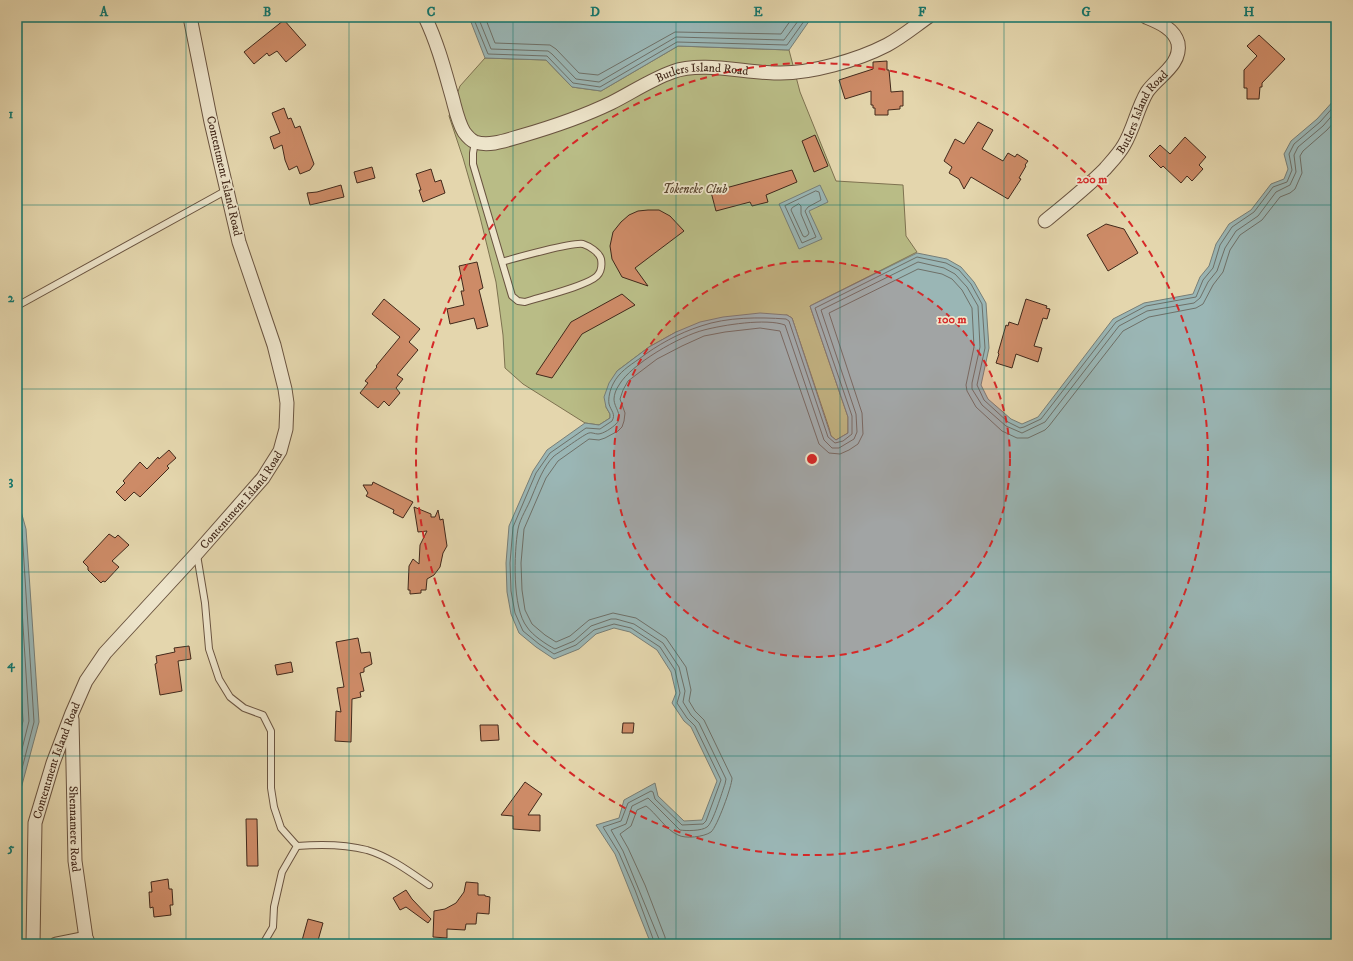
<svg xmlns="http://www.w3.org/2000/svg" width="1353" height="961" viewBox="0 0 1353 961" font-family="'IM FELL DW Pica',serif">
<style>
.green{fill:#b9bc86;stroke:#7e7250}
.water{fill:#9ab6b5;stroke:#777e77}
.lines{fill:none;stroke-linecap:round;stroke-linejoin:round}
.shore{stroke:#6e7068;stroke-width:1}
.building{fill:#cd8b67;stroke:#42291b}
.lane-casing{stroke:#6a5440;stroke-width:8}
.street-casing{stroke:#6a5440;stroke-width:15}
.lane{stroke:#ede4ca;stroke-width:6}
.street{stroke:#ede4ca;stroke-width:13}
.grid{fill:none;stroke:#0f766e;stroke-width:1;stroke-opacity:0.55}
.ring{fill:none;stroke:#d62828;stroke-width:2;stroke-dasharray:7 5}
.labels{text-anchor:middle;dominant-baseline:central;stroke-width:3.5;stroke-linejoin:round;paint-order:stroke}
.street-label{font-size:12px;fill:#42291b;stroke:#ede4ca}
.park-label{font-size:12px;font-style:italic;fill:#5a4630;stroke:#ede4ca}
.centre{fill:#d62828;stroke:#ede4ca;stroke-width:2}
.ring-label{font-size:12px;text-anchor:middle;font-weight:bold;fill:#d62828;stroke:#ede4ca;stroke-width:3.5;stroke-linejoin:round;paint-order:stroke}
.neatline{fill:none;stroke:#0f766e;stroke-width:1.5}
.grid-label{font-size:13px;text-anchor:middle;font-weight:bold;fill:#0f766e}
</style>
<rect width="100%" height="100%" fill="#e4d6ad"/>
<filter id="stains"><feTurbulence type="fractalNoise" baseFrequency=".005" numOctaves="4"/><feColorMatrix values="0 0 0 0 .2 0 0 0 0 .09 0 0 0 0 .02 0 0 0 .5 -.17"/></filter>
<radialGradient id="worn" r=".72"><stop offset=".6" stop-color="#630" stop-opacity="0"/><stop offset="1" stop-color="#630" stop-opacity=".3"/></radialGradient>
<path class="green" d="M678 46 789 50 800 92 836 181 903 185 906 236 917 252 810 306 848 417V433L836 440 831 436 829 428 792 318 787 315 676 332 649 347 617 371 606 407 610 414V418L599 425 585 423 523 384 505 368 503 335 496 282 480 217 463 158 449 116 460 86 485 58 546 60 572 87 601 91Z"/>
<g class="water">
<path d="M469 17H812L789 50 678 46 601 91 572 87 546 60 485 58Z"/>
<path d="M1336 98V944H651L615 854 596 825 619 818 624 800 655 783 658 796 684 821 702 820 717 781 691 727 684 721 672 703 676 693 671 672 657 650 630 632 614 628 596 634 579 649 554 659 536 647 519 633 511 614 507 592 506 563 509 526 533 471 547 450 585 423 599 425 610 418V414L606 407 604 397 609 383 617 371 649 347 676 332 700 322 723 317 760 313 787 315 792 318 831 436 836 440 848 433V417L810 306 917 253 947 259 961 267 974 282 986 303 989 348 981 385 988 399 1011 419 1022 424 1038 417 1113 319 1144 303 1193 294 1200 277 1209 266 1216 244 1229 224 1251 210 1271 184 1284 179 1288 169 1284 154 1291 141 1317 119Z"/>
<path d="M820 185 828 202 809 211 822 239 799 249 779 204Z"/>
<path d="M17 497 26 529 39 722 19 796 17 829Z"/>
</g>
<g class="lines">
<g class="shore">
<path d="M473 17 488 54 547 56 573 83 600 87 677 42 787 45 807 17"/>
<path d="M478 17 491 49 548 51 552 54 576 79 599 82 676 37 784 40 801 17"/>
<path d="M485 17 495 43 550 45 556 49 579 73 598 75 675 32 781 34 793 17"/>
<path d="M816 191 819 192 821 200 808 207 805 211 816 237 802 243 785 206Z"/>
<path d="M799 204 801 206V214L809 233 808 235 805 237 803 236 791 210 792 208Z"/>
<path d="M17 512 22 530 34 722 17 788"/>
<path d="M17 530 29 721 17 769"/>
<path d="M17 622 23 721 17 745"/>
<path d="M655 944 635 890 619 853 603 827 621 821 628 803 651 791 653 792 655 799 682 825 703 824 706 821 721 780 695 726 687 718 677 703 680 693 675 670 660 647 631 628 614 624 594 630 576 645 554 654 539 644 523 631 515 613 511 591 510 563 513 527 536 473 550 453 586 428 600 429 612 421C616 414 611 411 609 404 608 398 610 390 613 384 619 372 629 366 639 359 657 345 679 333 701 326 727 317 759 317 786 319L789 321 828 437 835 443 843 441 852 434V416L815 308 917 257 946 263 959 270 971 284 982 304 985 348 977 385 984 400 1008 422 1020 428 1024 427 1041 419 1116 322 1146 306 1196 297 1203 280 1213 268 1220 245 1232 227 1254 212 1273 187 1287 182 1292 170 1289 154 1294 144 1320 122 1336 104"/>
<path d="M660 944 659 939 623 851 611 830 626 824 632 806 648 798 680 830C686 831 702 831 707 827 713 823 722 792 725 784L726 779 699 723 691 715 683 702 685 691 679 667 663 643 634 624 616 619H611L591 626 574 641 555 649C547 645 532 635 527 627 512 608 514 553 518 529 520 518 528 507 532 496 538 482 543 467 554 456 557 454 586 433 589 433 591 432 595 434 598 434 603 434 612 428 616 424 624 416 614 408 614 399 614 395 616 389 619 385 631 364 680 336 704 330 723 325 766 318 785 325L824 440 832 448H839L854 439 857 432 856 414 821 310 918 262 944 268 955 274 967 287 978 306 980 347 972 383V389L982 405 1006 426 1022 433 1045 422 1119 326 1147 311 1194 303 1200 298 1208 282 1217 271 1225 248 1236 231 1258 216 1276 192 1290 185 1296 172 1294 155 1298 147 1323 126 1336 111"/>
<path d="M666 944 665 937 645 885 628 848 620 834 631 826 637 810 646 806C656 813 666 830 678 835 685 839 704 837 711 832 717 827 732 786 732 778L704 720 695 711 689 701 691 690 686 667 666 638 636 618 613 613 589 620 570 636 556 642 545 635 532 624 525 610 522 590 521 563 524 529 546 478 558 461 589 439 599 440 605 438 618 431 622 427 624 421 625 413 620 399 623 390 628 381 657 359 682 346 704 336 725 332 760 328 780 331 819 444 829 453 840 454 849 450 858 444 863 434 862 413 829 313 918 269 942 274 952 279 962 290 972 308 974 347 966 385 967 391 976 407 1002 431 1017 438H1028L1045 430 1049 426 1123 331 1149 317 1196 308 1203 304 1213 285 1223 272 1230 250 1240 235 1262 220 1280 197 1290 193 1295 189 1302 173 1300 156 1303 151 1327 130 1336 120"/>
</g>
</g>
<g class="building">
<path d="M284 20 306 45 286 62 277 51 269 56 267 53 254 64 244 52Z"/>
<path d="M1259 35 1285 59 1262 83V87H1260L1259 99H1247V88H1244V70L1257 56 1247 46Z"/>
<path d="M887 61V70H889L891 92 903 91V106H900V109L888 110V115H875V108H873V105H871V91L845 99 839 80 873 69V62Z"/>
<path d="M284 108 288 119 291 118 295 128 300 126 314 164 310 170 300 174 297 166 289 170 285 160 282 145 274 149 270 137 280 133 272 113Z"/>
<path d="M978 122 993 130 982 149 1003 161 1008 153 1015 157 1017 154 1028 161 1025 165 1026 166 1019 178 1021 179 1008 199 971 177 964 189 959 179 949 173 952 167 944 161 955 139 964 144Z"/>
<path d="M815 135 828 166 814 172 802 141Z"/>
<path d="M1185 137 1206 157 1199 165 1203 169 1192 181 1187 176 1181 183 1163 166 1161 168 1149 156 1160 145 1170 154Z"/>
<path d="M372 167 375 178 357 183 354 172Z"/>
<path d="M431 169 435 182 441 180 445 193 423 202 419 190H421L416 174Z"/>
<path d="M792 170 797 182 766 195 768 202 752 206 750 202 716 211 711 192Z"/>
<path d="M341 185 344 197 310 205 307 193 317 192Z"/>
<path d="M648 210H659L670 216 684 231 635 268 648 286 622 277 612 259 610 246 613 232 621 222 629 215 638 211Z"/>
<path d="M1106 224 1124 229 1138 253 1108 271 1087 235Z"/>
<path d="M477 262 483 288 479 290 488 326 477 329 474 318 450 324 447 309 464 305 461 291H464L459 266Z"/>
<path d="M622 294 635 305 582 334 552 378 536 374 571 322Z"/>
<path d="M384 299 420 329 409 342 418 350 397 375 403 379 396 388 400 393 389 406 384 401 378 408 360 393 368 383 365 381 377 367 376 366 400 337 372 314Z"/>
<path d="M1026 299 1047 306 1046 308 1050 309 1047 319 1043 318 1034 346 1042 348 1038 362 1016 354 1012 368 996 363 999 354 998 353 1006 325 1008 326 1009 322 1018 325Z"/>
<path d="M169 450 176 458 167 466 169 468 140 497 134 492 125 501 116 492 125 483 123 481 140 462 147 469 158 457 159 459Z"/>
<path d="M373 482 413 502 403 518 393 513 394 510 366 496 368 493 363 485H372Z"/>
<path d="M414 507 431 514V517H435L438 510 440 520 443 519 447 546 443 553 440 567 434 575 427 579 426 590H421V593L410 594V590H408L409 566 413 559 419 564 420 545 427 531 418 532Z"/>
<path d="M109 534 115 538 118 535 129 545 112 561 119 567 105 582 103 581 101 583 88 570V567L83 562Z"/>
<path d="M358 638 361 653 370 652 372 664 364 668V672L360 673 364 691 360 692 361 697 352 699 351 742 335 741 336 711 341 712 337 688 344 687 336 642Z"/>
<path d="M189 646 191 659 178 661 182 691 160 695 155 664 157 663 156 656 175 652 174 648Z"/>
<path d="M291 662 293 672 277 675 275 665Z"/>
<path d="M623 723H634L633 733H622Z"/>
<path d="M480 725H498L499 740 481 741Z"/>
<path d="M525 782 542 794 528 815H540V831L513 829V816L501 815Z"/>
<path d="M246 819H257L258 866H247Z"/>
<path d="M168 879 169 889H172L173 905H170L171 915 154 917 153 907 150 908 149 892H152L151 882Z"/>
<path d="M466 882 478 883V895H485V896L490 897 489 914 477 913 476 924H466L465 930 447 929V938L433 937 434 911 445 909 456 903 464 892Z"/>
<path d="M406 890 412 899 431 919 428 923 406 907 400 910 393 898Z"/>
<path d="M308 919 323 923 317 944H301Z"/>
</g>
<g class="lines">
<defs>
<g id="lane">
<path d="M475 142 473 153V164L512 296 518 301 525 302C540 297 587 286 597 276 601 272 602 265 601 259 599 252 589 246 583 244 573 242 515 258 502 262"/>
<path d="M17 306 227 190"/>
<path d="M197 555 205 603 209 649 219 679 230 697 244 708 263 715 271 731V788L274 807 281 828 297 846C321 844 344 844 367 850 390 857 410 872 429 885"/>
<path d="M263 944 273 927 274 907 282 872 297 846"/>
</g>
<g id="street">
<path id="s1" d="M425 17C437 42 444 68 451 93 455 106 457 120 464 132 467 136 470 140 475 142 489 147 507 140 521 136 552 127 582 117 611 103 631 93 650 80 672 72 702 61 745 73 777 73 810 74 858 60 887 45 902 37 915 26 928 17"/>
<path id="s2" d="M1045 221C1066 204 1086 188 1105 169 1111 162 1119 154 1124 145 1134 128 1137 109 1147 92 1157 77 1182 65 1178 43 1174 28 1158 22 1146 17"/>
<path id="s3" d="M72 719 75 861 86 938 89 944"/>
<path id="s4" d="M33 944 35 823 53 763 72 713 86 681 105 653 197 553 263 478 280 451 286 429 287 403 285 389 274 345 239 242 211 122 190 17"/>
<path d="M56 944 86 938"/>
</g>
</defs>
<use href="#lane" class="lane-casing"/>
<use href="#street" class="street-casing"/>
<use href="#lane" class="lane"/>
<use href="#street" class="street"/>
</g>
<path class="grid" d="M186 17V944M349 17V944M513 17V944M676 17V944M840 17V944M1004 17V944M1167 17V944M17 205H1336M17 389H1336M17 572H1336M17 756H1336"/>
<circle cx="812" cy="459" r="198" fill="#d62828" fill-opacity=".12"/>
<g class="ring">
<circle cx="812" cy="459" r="198"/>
<circle cx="812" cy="459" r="396"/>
</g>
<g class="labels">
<g class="street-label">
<text stroke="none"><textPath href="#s1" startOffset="378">Butlers Island Road</textPath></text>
<text stroke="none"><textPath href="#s2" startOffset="148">Butlers Island Road</textPath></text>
<text transform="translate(224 176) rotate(77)">Contentment Island Road</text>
<text stroke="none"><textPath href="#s4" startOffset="511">Contentment Island Road</textPath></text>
<text stroke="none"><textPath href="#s4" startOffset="187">Contentment Island Road</textPath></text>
<text stroke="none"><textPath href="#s3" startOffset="110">Shennamere Road</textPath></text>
</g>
<g class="park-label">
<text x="695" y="189">Tokeneke Club</text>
</g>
</g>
<circle cx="812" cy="459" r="6" class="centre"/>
<g class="ring-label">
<text x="1092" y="183">200 m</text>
<text x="952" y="323">100 m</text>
</g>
<rect width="1353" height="961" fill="none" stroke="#e4d6ad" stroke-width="44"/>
<rect x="22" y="22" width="1309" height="917" class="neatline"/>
<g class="grid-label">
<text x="104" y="16">A</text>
<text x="267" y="16">B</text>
<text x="431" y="16">C</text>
<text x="595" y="16">D</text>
<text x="758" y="16">E</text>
<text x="922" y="16">F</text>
<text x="1086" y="16">G</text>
<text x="1249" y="16">H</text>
<text x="11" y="118">1</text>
<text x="11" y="302">2</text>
<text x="11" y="485">3</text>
<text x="11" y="668">4</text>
<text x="11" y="852">5</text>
</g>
<rect width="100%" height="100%" filter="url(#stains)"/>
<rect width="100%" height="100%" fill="url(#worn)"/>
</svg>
